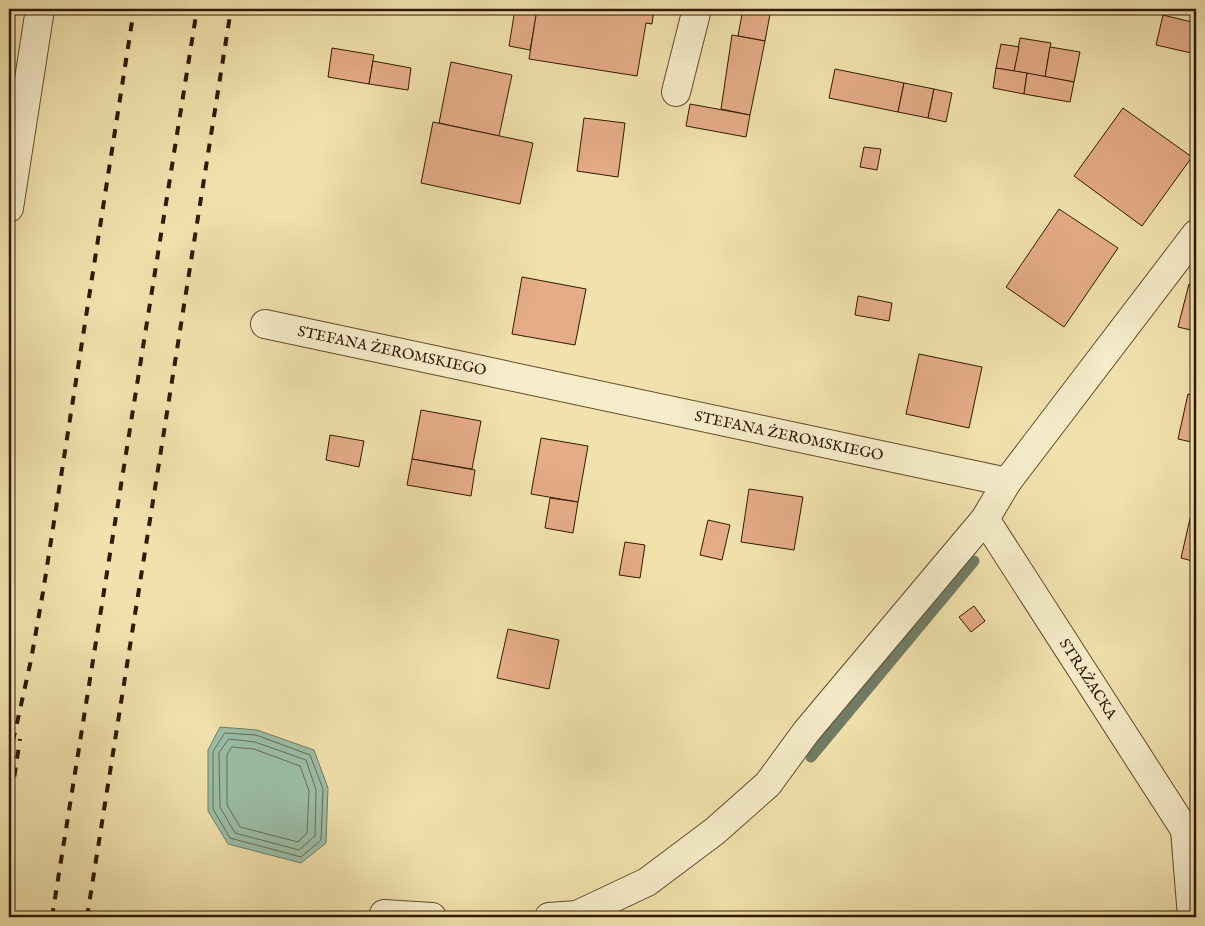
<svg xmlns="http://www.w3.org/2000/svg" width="1205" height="926" viewBox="0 0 1205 926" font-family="'IM FELL English',serif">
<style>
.water{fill:#9bbea8;stroke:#717c65}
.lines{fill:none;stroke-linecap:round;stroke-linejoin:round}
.shore{stroke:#666c54;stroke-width:1}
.stream{stroke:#717c65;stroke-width:11}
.building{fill:#e4ac87;stroke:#311900}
.minor-casing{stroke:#614b2b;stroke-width:30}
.minor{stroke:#f6ecca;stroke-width:28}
.rail{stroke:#311900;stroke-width:4;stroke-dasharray:9 9;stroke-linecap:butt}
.labels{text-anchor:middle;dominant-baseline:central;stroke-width:4;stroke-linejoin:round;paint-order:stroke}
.street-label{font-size:15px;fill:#311900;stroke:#f6ecca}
</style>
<rect width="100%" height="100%" fill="#f1e2ad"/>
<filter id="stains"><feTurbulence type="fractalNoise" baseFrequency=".004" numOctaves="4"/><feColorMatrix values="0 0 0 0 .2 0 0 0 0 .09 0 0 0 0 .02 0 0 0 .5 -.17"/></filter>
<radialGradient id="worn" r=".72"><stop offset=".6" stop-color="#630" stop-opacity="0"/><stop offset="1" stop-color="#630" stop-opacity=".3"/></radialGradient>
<path class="water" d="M220 727 257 730 314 750 328 788 326 843 301 863 228 844 208 811V750Z"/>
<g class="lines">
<g class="shore">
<path d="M225 733 256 735 310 755 323 789 321 840 301 857 230 838 213 809V752Z"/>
<path d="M229 739 255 742 306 760 316 790 315 836 299 850 235 833 220 807 219 753Z"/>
<path d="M232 747 254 749 300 766 309 791 307 833 298 842 240 827 227 805V755Z"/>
</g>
<path class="stream" d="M811 757 974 561"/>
</g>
<g class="building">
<path d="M515 9 537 12 530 50 509 46Z"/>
<path d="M537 9H654L652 24 646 23 637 76 529 59Z"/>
<path d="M743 9H771L765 41 738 36Z"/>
<path d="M1163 15 1196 23V54L1156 45Z"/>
<path d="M732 35 765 41 750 115 721 109Z"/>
<path d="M1020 38 1051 43 1045 77 1014 71Z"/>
<path d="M1001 44 1019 47 1014 71 996 68Z"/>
<path d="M1050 47 1080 52 1074 82 1045 77Z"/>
<path d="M332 48 374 55 369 84 328 77Z"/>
<path d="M373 61 411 68 408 90 369 84Z"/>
<path d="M451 62 512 75 499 136 439 123Z"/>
<path d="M996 68 1027 73 1024 94 993 88Z"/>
<path d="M835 69 904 83 898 112 829 98Z"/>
<path d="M1027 73 1074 82 1070 102 1024 94Z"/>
<path d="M904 83 934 89 928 118 898 112Z"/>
<path d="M934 89 952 93 946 122 928 118Z"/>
<path d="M690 104 750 115 746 137 686 126Z"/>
<path d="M1123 108 1192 157 1142 226 1074 176Z"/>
<path d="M584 118 625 123 618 177 577 171Z"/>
<path d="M433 122 533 143 520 204 421 183Z"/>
<path d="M864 147 881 149 877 170 860 167Z"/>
<path d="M1059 209 1118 248 1064 327 1006 287Z"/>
<path d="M522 277 586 289 575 345 512 334Z"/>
<path d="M1189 284 1196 286 1195 331 1178 327Z"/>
<path d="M858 296 892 303 889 321 855 315Z"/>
<path d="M1196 324V340L1192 339Z"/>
<path d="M919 354 982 367 969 428 906 414Z"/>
<path d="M1188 394 1196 396V443L1178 439Z"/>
<path d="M421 410 481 421 472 469 412 459Z"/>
<path d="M330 435 364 441 359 467 326 460Z"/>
<path d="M541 438 588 446 578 502 531 494Z"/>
<path d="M412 459 475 470 471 496 407 485Z"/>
<path d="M749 489 803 497 794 550 741 542Z"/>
<path d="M550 498 578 502 573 533 545 528Z"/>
<path d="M1192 510 1196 511V562L1181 558Z"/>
<path d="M708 520 730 525 722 560 700 555Z"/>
<path d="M625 542 645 545 640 578 619 575Z"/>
<path d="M974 606 985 621 971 632 959 617Z"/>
<path d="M508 629 559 640 549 689 497 678Z"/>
</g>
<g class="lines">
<defs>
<g id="minor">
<path d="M676 92 697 9"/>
<path d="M9 208 40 9"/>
<path d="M265 324 1007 482"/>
<path d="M985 519 1185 830H1196"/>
<path d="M1185 830 1192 917"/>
<path d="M384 914 432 917"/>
<path d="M549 917 577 915 647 882 715 831 768 784 806 732 985 519 1007 482 1196 234"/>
</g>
</defs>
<use href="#minor" class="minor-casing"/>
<use href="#minor" class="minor"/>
<g class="rail">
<path d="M9 759 31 660 43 592 134 9"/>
<path d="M9 812 20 739"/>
<path d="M52 917 197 9"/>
<path d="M87 917 231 9"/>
</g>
</g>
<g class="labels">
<g class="street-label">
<text transform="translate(392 351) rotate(12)">STEFANA ŻEROMSKIEGO</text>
<text transform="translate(789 436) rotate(12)">STEFANA ŻEROMSKIEGO</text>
<text transform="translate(1088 679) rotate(57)">STRAŻACKA</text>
</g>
</g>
<rect width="1205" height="926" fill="none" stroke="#f1e2ad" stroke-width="30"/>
<rect x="10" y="10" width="1185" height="906" fill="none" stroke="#311900" stroke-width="2.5"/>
<rect x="15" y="15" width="1175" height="896" fill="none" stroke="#311900"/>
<rect width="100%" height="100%" filter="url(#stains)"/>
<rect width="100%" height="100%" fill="url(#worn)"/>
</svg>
